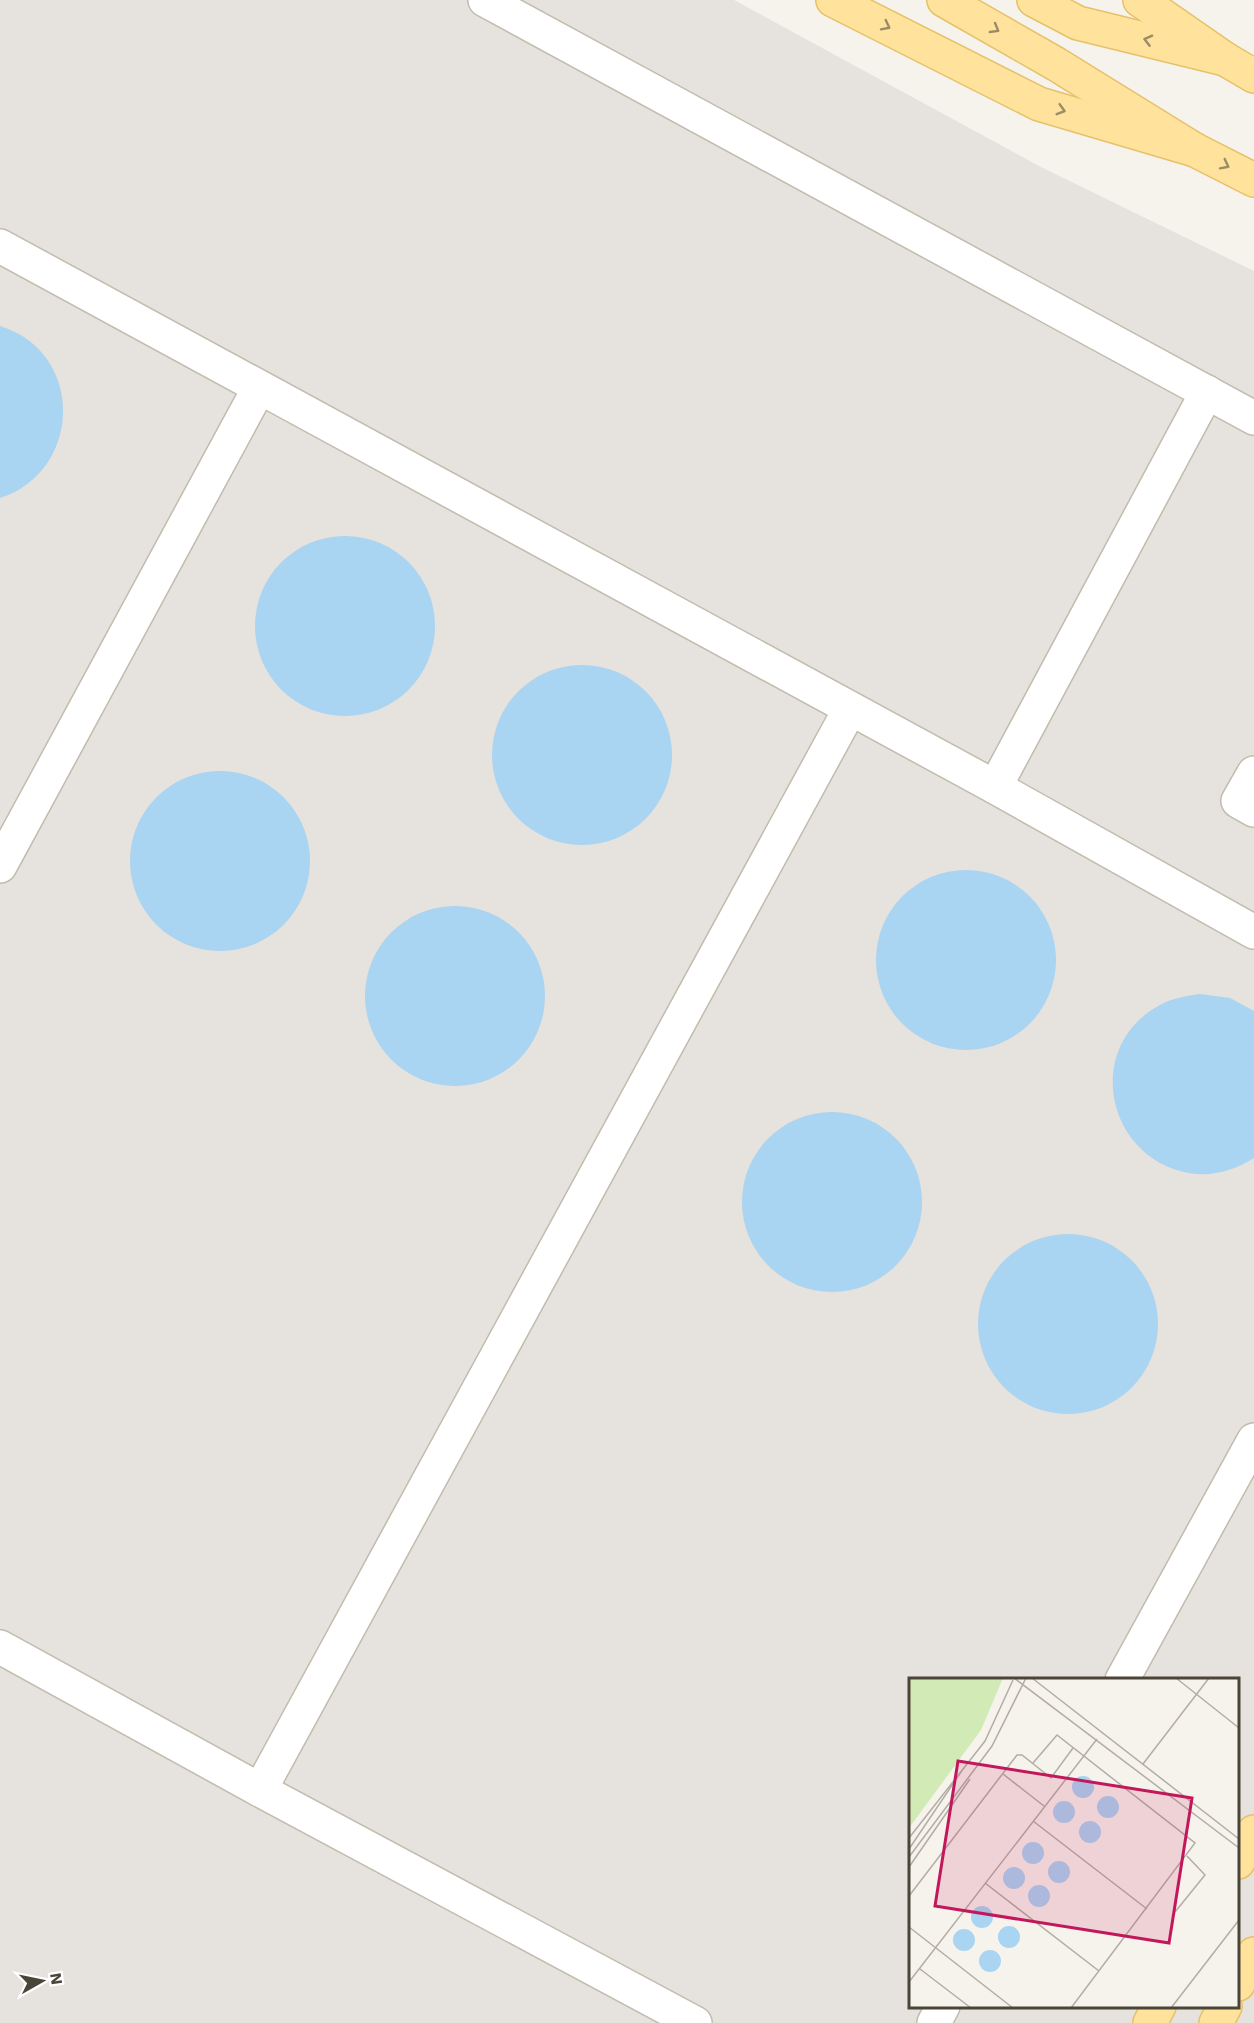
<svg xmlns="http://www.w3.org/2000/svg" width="1254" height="2023" viewBox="0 0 1254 2023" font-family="'Work Sans',sans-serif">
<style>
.industrial{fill:#e6e2dd;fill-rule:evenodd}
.water{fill:#a9d4f2}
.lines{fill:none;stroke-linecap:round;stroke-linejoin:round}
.minor-casing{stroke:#c2bbae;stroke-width:36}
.major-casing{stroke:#e6c16a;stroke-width:36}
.minor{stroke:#fff;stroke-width:33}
.major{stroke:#ffe39c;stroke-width:33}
.oneway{stroke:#9c8c66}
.inset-road{fill:none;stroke:#b2ada4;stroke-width:1.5}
.view{fill:#c2185b;fill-opacity:0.15;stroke:#c2185b;stroke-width:3}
.inset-edge{fill:none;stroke:#4b4439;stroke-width:3}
</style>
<rect width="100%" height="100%" fill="#f6f3ec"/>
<path class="industrial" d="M0 0H734L1041 167 1254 271V2023H0ZM910 1680H1238V2006H910Z"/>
<g class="water">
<path d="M0 326C85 352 83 471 0 498Z"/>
<circle cx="345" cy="626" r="90"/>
<circle cx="582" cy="755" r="90"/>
<circle cx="220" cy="861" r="90"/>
<circle cx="966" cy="960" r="90"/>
<circle cx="455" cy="996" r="90"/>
<path d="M1200 994 1230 998 1254 1011V1158C1233 1171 1209 1178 1184 1172 1104 1153 1085 1045 1160 1005 1173 998 1186 996 1200 994Z"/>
<circle cx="832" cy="1202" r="90"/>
<circle cx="1068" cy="1324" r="90"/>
</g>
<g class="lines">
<defs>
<g id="minor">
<path d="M485 0 1254 418"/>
<path d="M0 246 995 787 1254 932"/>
<path d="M1254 773 1238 801 1254 810"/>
<path d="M995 787 1207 392"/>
<path d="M0 866 259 388"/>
<path d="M0 1647 260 1790 695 2023"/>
<path d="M1122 1680 1254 1440"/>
<path d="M260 1790 850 709"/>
<path d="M934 2023 943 2006"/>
</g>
<g id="major">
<path d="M833 0 1039 104 1195 150"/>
<path d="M944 0 1056 64 1195 150 1254 180"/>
<path d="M1034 0 1078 23 1225 59"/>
<path d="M1140 0 1225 59 1254 76"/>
<path d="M1238 1862 1254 1832"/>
<path d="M1238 1984 1254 1954"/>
<path d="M1150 2023 1159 2006"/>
<path d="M1216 2023 1225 2006"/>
</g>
</defs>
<use href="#minor" class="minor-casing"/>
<use href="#major" class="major-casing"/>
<use href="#minor" class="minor"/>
<use href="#major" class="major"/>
</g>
<defs><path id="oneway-chevron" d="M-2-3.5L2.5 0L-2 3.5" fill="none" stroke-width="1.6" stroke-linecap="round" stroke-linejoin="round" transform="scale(1.5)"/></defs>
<g class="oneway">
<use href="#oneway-chevron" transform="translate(886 26) rotate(27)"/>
<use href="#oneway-chevron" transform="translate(995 29) rotate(30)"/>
<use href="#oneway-chevron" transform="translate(1148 40) rotate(-166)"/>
<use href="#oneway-chevron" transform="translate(1061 110) rotate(16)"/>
<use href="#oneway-chevron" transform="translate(1225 165) rotate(27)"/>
</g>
<g transform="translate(909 1678)">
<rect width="330" height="330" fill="#f6f3ec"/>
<path d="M0 0H94L72 52 0 150Z" fill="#d2eab5"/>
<path d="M163 109a11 11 0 1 1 22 0a11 11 0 1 1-22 0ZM188 129a11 11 0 1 1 22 0a11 11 0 1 1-22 0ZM144 134a11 11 0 1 1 22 0a11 11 0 1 1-22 0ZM170 154a11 11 0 1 1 22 0a11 11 0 1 1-22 0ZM113 175a11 11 0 1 1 22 0a11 11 0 1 1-22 0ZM139 194a11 11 0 1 1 22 0a11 11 0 1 1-22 0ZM94 200a11 11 0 1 1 22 0a11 11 0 1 1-22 0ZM119 218a11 11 0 1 1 22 0a11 11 0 1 1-22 0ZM62 239a11 11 0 1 1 22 0a11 11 0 1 1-22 0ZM89 259a11 11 0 1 1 22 0a11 11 0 1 1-22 0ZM44 262a11 11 0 1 1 22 0a11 11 0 1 1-22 0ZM70 283a11 11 0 1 1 22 0a11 11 0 1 1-22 0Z" fill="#a9d4f2"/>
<path class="inset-road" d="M105 0 330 170M123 0 330 161M267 0 330 50M124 85 148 57 286 165 162 330M234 86 300 0M94 96 135 128M124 143 238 231M0 160 76 63 104 2M0 171 54 91M0 179 83 68 117 0M0 189 61 101M76 205 190 293M0 218 108 77H113L142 100 164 70M266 234 296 197 278 178M0 249 104 330M11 291 62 330M0 304 188 61M262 330 330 242"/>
<path class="view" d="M49 83 283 120 260 265 26 228Z"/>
<rect width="330" height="330" class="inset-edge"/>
</g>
<g transform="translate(42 1981) rotate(81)" stroke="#ffffff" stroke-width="4.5" paint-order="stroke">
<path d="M0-4.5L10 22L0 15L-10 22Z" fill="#4b4439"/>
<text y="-9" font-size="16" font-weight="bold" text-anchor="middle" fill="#4b4439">N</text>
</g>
</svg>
